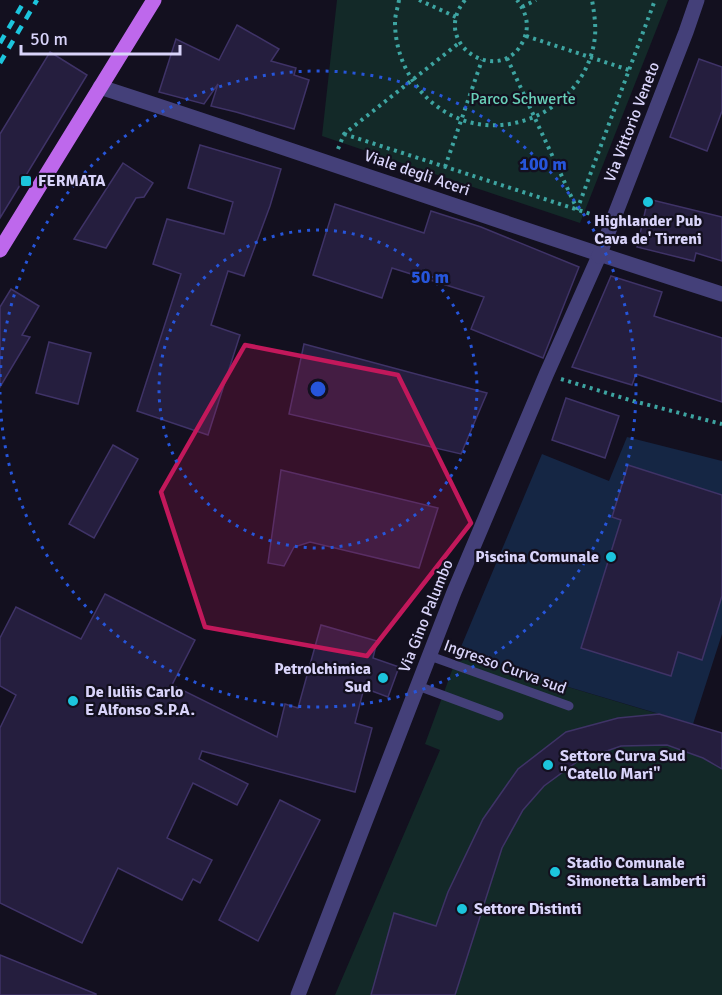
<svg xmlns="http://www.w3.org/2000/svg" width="722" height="995" viewBox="0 0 722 995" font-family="Signika,sans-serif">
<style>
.green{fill:#132928}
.water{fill:#152644}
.building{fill:#251e3e;stroke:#3f3367;stroke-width:1.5}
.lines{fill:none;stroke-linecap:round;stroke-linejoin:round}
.path{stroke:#3da4a1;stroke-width:4;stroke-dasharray:3 4.5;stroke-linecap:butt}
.service{stroke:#444079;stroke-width:9}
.minor{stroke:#444079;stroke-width:15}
.tertiary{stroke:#444079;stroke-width:15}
.primary{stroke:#be68ec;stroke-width:15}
.rail{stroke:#1cc5dd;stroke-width:4.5;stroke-dasharray:9 8;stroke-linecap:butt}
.marked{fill:#c2185b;fill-opacity:0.2;stroke:#c2185b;stroke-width:4.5;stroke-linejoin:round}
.ring{fill:none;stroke:#2655da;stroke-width:3;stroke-dasharray:3 6}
.poi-dot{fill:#1cc5dd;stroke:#13101f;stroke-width:2}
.labels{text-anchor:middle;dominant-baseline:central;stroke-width:4.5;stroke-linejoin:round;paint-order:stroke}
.park-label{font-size:16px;fill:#69d0b9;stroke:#13101f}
.street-label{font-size:16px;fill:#d9d4fa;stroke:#13101f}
.poi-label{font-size:16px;font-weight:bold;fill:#d9d4fa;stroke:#13101f;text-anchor:start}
.centre{fill:#2655da;stroke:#13101f;stroke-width:3}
.ring-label{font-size:18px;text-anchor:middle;font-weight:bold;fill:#2655da;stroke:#13101f;stroke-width:4.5;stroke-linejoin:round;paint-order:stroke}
</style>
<rect width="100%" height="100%" fill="#13101f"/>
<g class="green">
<path d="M337 0H668L580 223 322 136Z"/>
<path d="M458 654 722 733V995H335L440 750 425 744Z"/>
</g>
<path class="water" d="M627 437 722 461V634L693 724 458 654 542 454 609 481Z"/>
<g class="building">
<path d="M237 25 279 49 271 61 296 68 294 75 309 80 294 129 236 112 211 106 218 84 204 104 159 92 176 39 219 60Z"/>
<path d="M50 52 87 75 0 218V134Z"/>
<path d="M699 59 722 67V111L707 151 670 137Z"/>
<path d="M200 145 281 169 270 206 244 276 228 271 211 325 240 335 208 435 137 411 181 274 153 264 167 219 224 234 233 202 188 188Z"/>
<path d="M123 163 153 183 144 197 136 198 106 248 74 239Z"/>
<path d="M648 199 722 217V261L696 253 694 261 637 247Z"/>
<path d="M335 204 424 233 431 211 481 227 579 267 543 358 471 329 484 297 392 268 382 298 313 275Z"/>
<path d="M611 276 662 292 654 316 722 338V402L636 374 632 385 572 367Z"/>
<path d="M11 289 39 306 22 335 30 337 0 387V307Z"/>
<path d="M49 342 91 353 78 404 36 393Z"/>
<path d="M304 344 487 393 461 454 289 414Z"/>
<path d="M566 398 619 416 605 458 552 440Z"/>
<path d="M113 445 138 459 94 538 69 524Z"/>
<path d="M628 465 722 495V596L702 660 678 652 671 676 581 648 621 520 612 517Z"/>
<path d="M281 470 438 508 419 568 310 542 294 547 284 566 268 563Z"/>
<path d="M105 594 195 640 172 685 277 737 285 704 298 708 321 625 377 641 373 658 399 667 388 697 364 688 355 723 372 728 355 792 202 751 199 759 248 784 237 805 193 783 167 838 212 860 200 883 193 879 182 900 118 868 82 943 0 903V728L16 695 0 686V638L16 607 81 639Z"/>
<path d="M659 714 722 733V769L703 758 667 745 621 746 578 761 544 786 523 810 502 848 455 995H371L394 913 436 926 448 892 483 819 518 769 566 732 618 718Z"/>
<path d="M280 800 320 820 258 941 219 920Z"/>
<path d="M0 955 96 994V995H0Z"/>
</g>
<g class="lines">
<g class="path">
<path d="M399 0C398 7 395 15 395 22 395 74 434 121 486 125 539 129 590 90 595 36 596 24 594 12 592 0"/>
<path d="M419 0 456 17"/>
<path d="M465 0C428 45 503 89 524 39 530 25 526 12 517 0"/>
<path d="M522 7 536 0"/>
<path d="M526 36 629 70"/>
<path d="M507 58 577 209"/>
<path d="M344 134 597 216"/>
<path d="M338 149 344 134 459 43"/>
<path d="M445 167 482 60"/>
<path d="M577 210 655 0"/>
<path d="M561 379 633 401 722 424"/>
</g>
<g class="service">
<path d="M430 656 569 706"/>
<path d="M418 686 499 716"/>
</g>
<g class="minor">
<path d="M100 87C308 154 514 228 722 294"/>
<path d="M298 995 454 592 546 375 599 256"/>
</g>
<path class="tertiary" d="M599 256 686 32 697 0"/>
<path class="primary" d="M0 250 154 0"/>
<g class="rail">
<path d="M0 43 25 0"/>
<path d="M0 63 37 0"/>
</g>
</g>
<path class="marked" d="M245 345 398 375 471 523 367 656 205 627 161 492Z"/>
<g class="ring">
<circle cx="318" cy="389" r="159"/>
<path d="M0 386A318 318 0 1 1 0 392"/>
</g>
<g class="poi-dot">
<rect x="20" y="175" width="12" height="12" rx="3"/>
<circle cx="648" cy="202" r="6"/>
<circle cx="611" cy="557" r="6"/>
<circle cx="383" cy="678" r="6"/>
<circle cx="73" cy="701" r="6"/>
<circle cx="548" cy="765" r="6"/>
<circle cx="555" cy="872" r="6"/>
<circle cx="462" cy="909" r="6"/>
</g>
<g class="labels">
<g class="park-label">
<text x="523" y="99">Parco Schwerte</text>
</g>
<g class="street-label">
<text transform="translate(632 122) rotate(-69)">Via Vittorio Veneto</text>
<text transform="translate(417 173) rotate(19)">Viale degli Aceri</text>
<text transform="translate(426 616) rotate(-68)">Via Gino Palumbo</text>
<text transform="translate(505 667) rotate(20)">Ingresso Curva sud</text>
</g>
<g class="poi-label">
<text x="38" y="181">FERMATA</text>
<text x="648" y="221" text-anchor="middle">Highlander Pub<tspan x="648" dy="18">Cava de' Tirreni</tspan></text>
<text x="599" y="557" text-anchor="end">Piscina Comunale</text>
<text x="371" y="669" text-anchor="end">Petrolchimica<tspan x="371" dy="18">Sud</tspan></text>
<text x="85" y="692">De Iuliis Carlo<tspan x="85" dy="18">E Alfonso S.P.A.</tspan></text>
<text x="560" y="756">Settore Curva Sud<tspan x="560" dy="18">"Catello Mari"</tspan></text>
<text x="567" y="863">Stadio Comunale<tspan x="567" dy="18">Simonetta Lamberti</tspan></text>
<text x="474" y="909">Settore Distinti</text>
</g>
</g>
<circle cx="318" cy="389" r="9" class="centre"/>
<g class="ring-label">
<text x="543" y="170">100 m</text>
<text x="430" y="283">50 m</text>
</g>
<path d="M21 45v9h159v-9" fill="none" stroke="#d9d4fa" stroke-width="3"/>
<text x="30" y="45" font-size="18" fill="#d9d4fa" stroke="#13101f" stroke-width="4.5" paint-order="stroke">50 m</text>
</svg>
